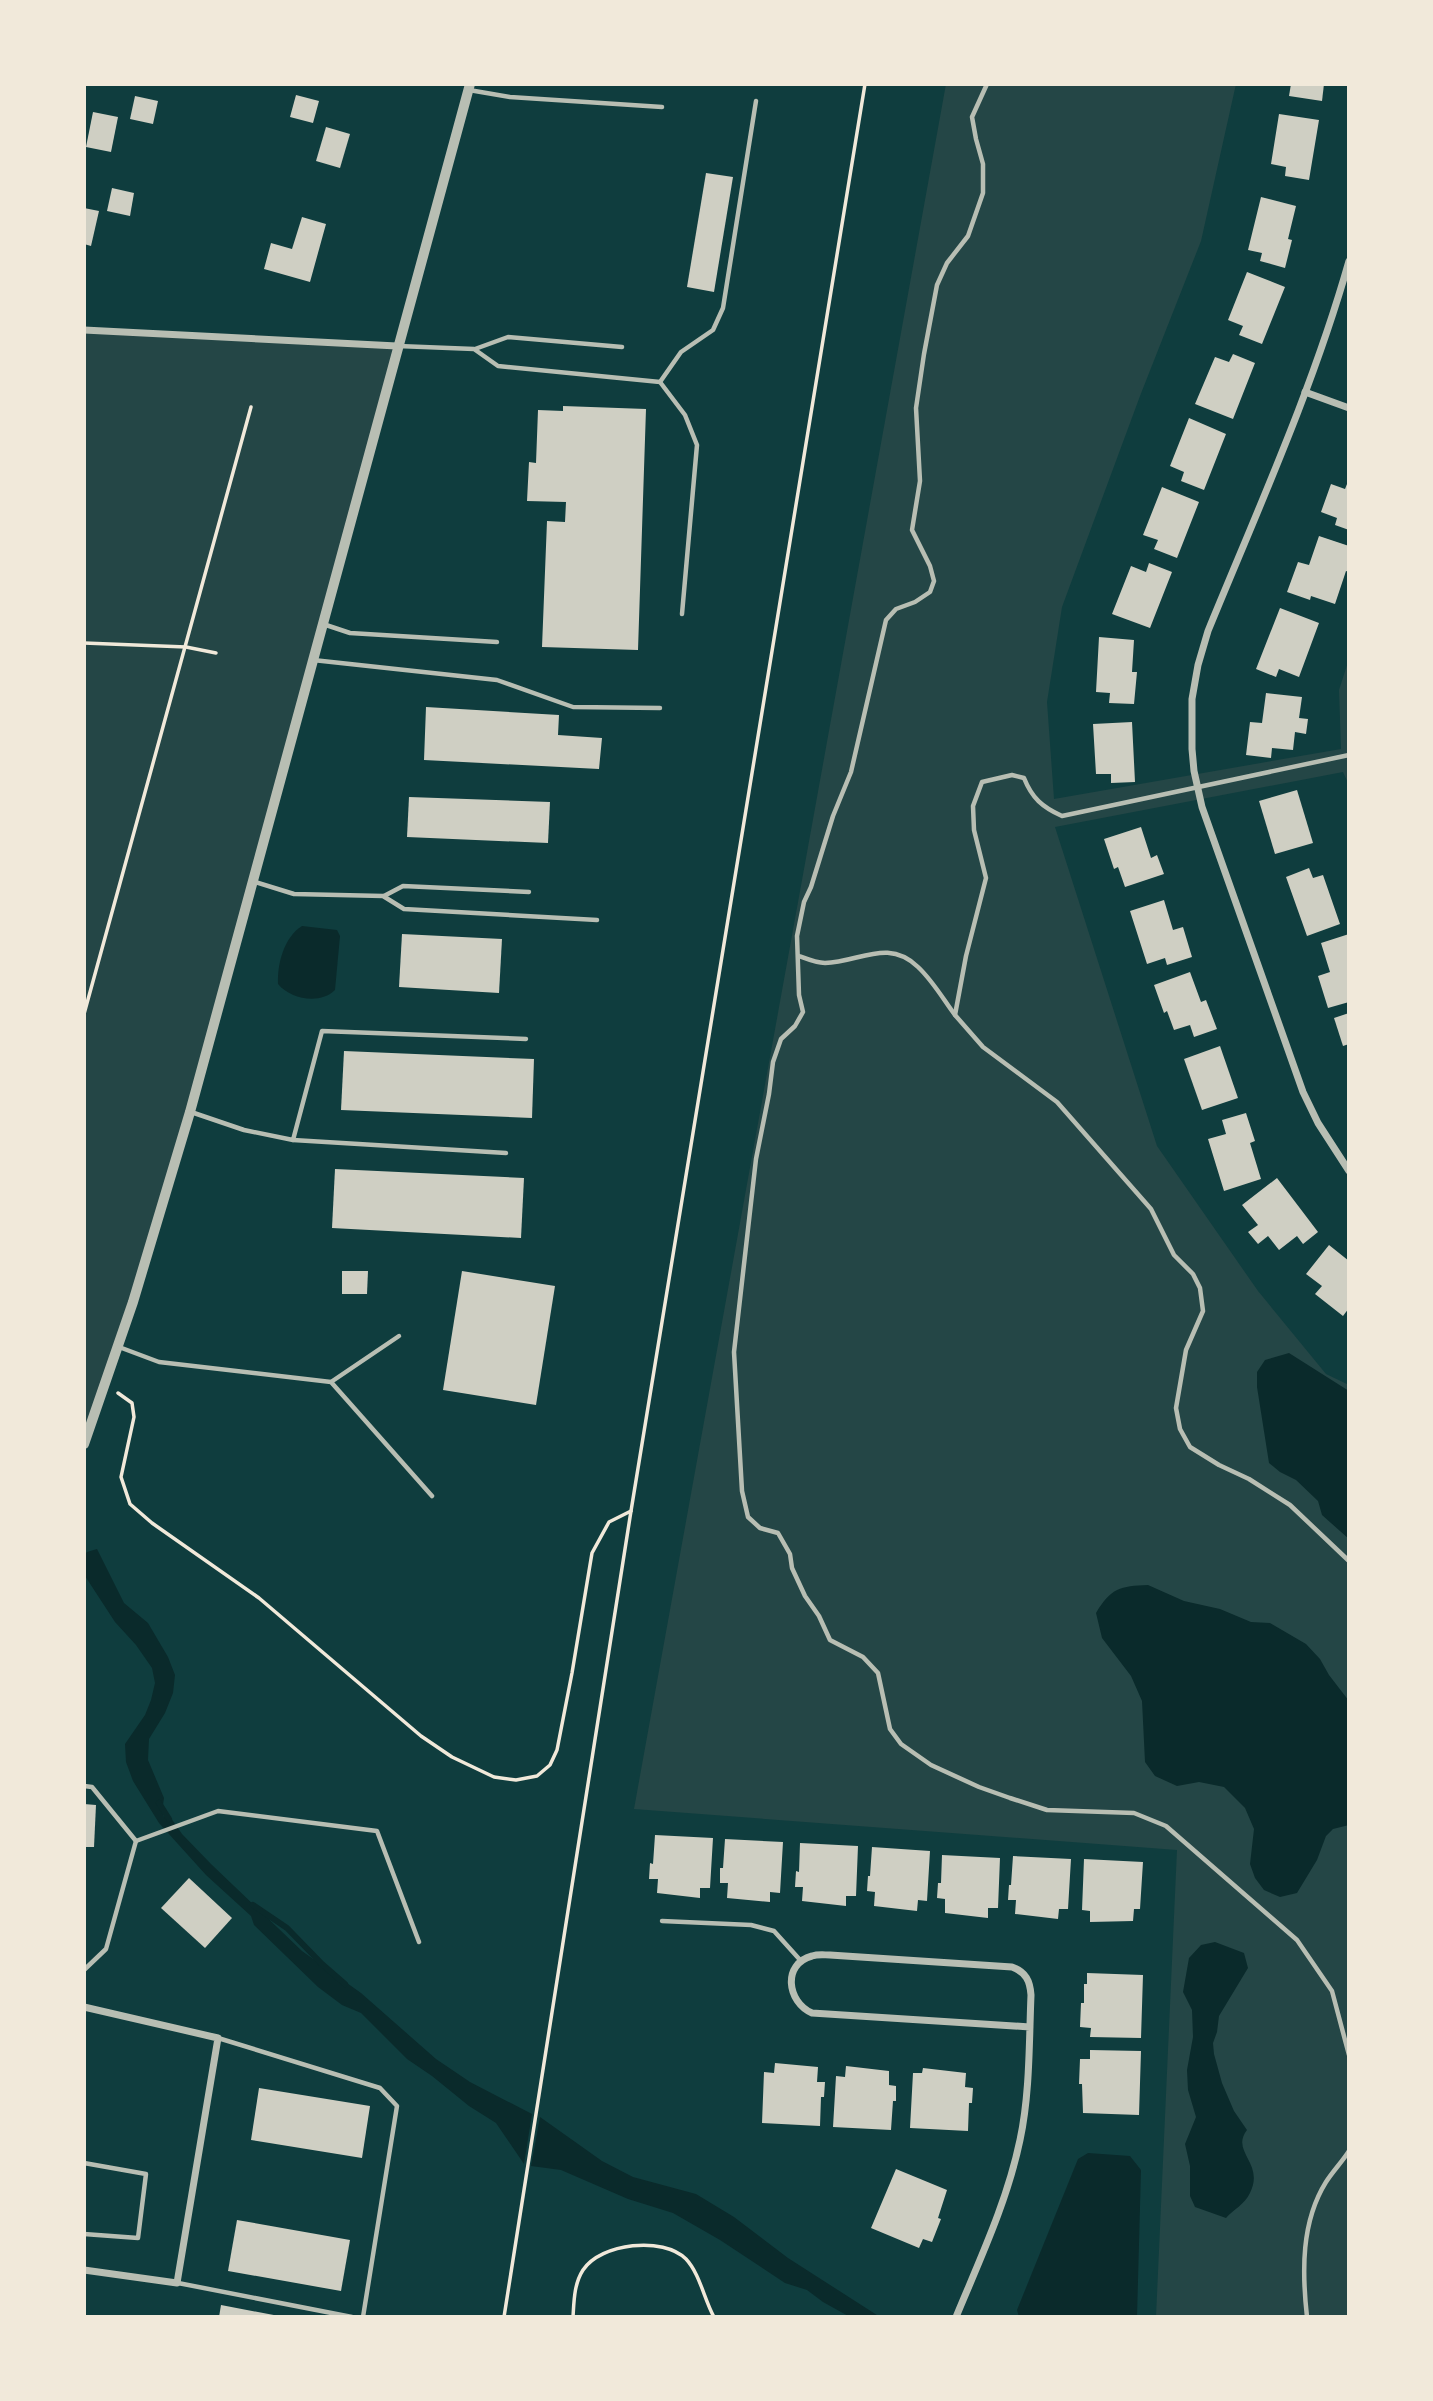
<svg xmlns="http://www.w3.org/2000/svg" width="1433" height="2401" viewBox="0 0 1433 2401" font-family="'Exo 2',sans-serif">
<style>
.green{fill:#244646}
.water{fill:#0a2a2b}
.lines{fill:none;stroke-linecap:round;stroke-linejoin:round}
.stream{stroke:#0a2a2b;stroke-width:6}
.building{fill:#cfcfc3}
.path{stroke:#f1e9da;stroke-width:3.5}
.service{stroke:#b8beb3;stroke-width:4.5}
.minor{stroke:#b8beb3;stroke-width:7}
.tertiary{stroke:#b8beb3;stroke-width:10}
</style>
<rect width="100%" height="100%" fill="#0f3d3e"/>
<g class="green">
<path d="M946 84H1236L1201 241 1140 396 1062 607 1047 702 1054 799 1341 749 1339 690 1349 659V785L1343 772 1055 827 1157 1146 1258 1291 1326 1374 1349 1385V2317H1156L1177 1850 634 1809Z"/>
<path d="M84 330 401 344 130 1322 84 1441Z"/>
</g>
<g class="water">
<path d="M302 926 337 930 340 936 335 990C320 1005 290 999 278 984 277 964 284 937 302 926Z"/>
<path d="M1289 1353 1349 1391V1539L1322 1515 1318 1501 1296 1480 1280 1472 1269 1463 1257 1387V1372L1265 1360Z"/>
<path d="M97 1549 124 1603 148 1623 168 1657 175 1675 173 1693 165 1713 149 1739 148 1760 164 1798 162 1812 164 1817 171 1818 182 1834 211 1864 302 1951 361 1993 436 2059 470 2082 532 2114 524 2164 496 2123 469 2106 432 2076 407 2059 361 2013 342 2005 318 1987 254 1925 251 1916 206 1875 159 1823 133 1781 126 1762 125 1744 145 1715 151 1700 155 1683 152 1668 136 1645 115 1622 85 1576 84 1555 87 1552Z"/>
<path d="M1148 1585 1184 1601 1220 1609 1251 1622 1270 1623 1306 1644 1320 1659 1329 1675 1349 1701V1825L1333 1829 1326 1836 1317 1860 1297 1893 1280 1897 1264 1890 1255 1878 1250 1864 1254 1829 1245 1808 1224 1787 1199 1782 1177 1786 1155 1776 1145 1762 1142 1701 1131 1676 1102 1638 1096 1613C1111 1588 1120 1586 1148 1585Z"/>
<path d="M1215 1942 1244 1953 1248 1968 1219 2016 1217 2032 1213 2043 1214 2054 1222 2083 1234 2111 1247 2130C1230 2152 1265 2163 1250 2193 1244 2205 1234 2209 1226 2218L1195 2207 1190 2196V2166L1185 2144 1196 2117 1188 2090 1187 2070 1193 2037 1192 2010 1183 1992 1189 1958 1201 1945Z"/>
<path d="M540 2117 602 2161 633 2177 696 2194 734 2217 788 2258 880 2317H850L823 2302 807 2290 785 2283 720 2240 673 2213 628 2199 561 2170 531 2166Z"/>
<path d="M1088 2153 1130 2156 1141 2170 1137 2317H1019L1017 2310 1078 2159Z"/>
</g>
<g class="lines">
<g class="stream">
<path d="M159 1803 169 1819"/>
<path d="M253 1905 287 1928 322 1964 345 1984"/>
</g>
</g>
<g class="building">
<path d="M1291 84H1324L1322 101 1289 96Z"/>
<path d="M296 95 319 101 313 123 290 117Z"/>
<path d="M135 96 158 101 153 124 130 119Z"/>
<path d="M93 112 118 117 111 152 86 147Z"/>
<path d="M1279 114 1319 120 1309 180 1285 176 1286 167 1271 164Z"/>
<path d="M326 127 350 134 340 168 316 161Z"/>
<path d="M706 173 733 177 714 292 687 287Z"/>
<path d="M112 188 134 193 130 216 107 211Z"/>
<path d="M1261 197 1296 206 1288 239 1292 240 1285 268 1260 261 1262 253 1248 250Z"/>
<path d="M84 208 99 211 91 246 84 244Z"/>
<path d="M302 217 326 224 310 282 264 269 271 243 292 249Z"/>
<path d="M1247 272 1285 287 1262 344 1239 335 1243 326 1228 320Z"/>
<path d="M1233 354 1255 363 1233 419 1195 404 1215 357 1229 362Z"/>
<path d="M563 406 646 409 638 650 542 647 547 521 565 522 566 502 527 501 529 462 536 463 538 410 563 411Z"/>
<path d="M1189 418 1226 434 1204 490 1181 481 1184 472 1170 466Z"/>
<path d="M1349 479V530L1335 525 1337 518 1321 512 1331 484 1345 489Z"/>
<path d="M1162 487 1199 502 1177 558 1154 549 1158 540 1143 535Z"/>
<path d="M1319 536 1349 546V572L1346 571 1335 604 1311 596 1310 600 1287 592 1298 562 1309 565Z"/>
<path d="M1149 563 1172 572 1150 628 1112 614 1131 566 1146 572Z"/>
<path d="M1280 608 1319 623 1299 677 1279 669 1276 677 1256 669Z"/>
<path d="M1099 637 1134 640 1132 672H1137L1134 704 1109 703 1110 693 1096 692Z"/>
<path d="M1266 693 1302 697 1299 718 1308 719 1306 734 1295 732 1293 750 1272 748 1271 758 1246 755 1250 722 1262 723Z"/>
<path d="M426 707 559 715 558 735 602 738 599 769 424 760Z"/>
<path d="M1132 722 1135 782 1111 783V774H1096L1093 724Z"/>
<path d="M1297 790 1313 843 1275 854 1259 801Z"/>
<path d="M409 797 550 802 548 843 407 837Z"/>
<path d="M1141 827 1151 858 1157 855 1164 874 1125 887 1118 867 1114 869 1104 839Z"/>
<path d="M1309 868 1313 878 1323 875 1340 924 1307 936 1286 877Z"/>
<path d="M1164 900 1173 930 1183 927 1192 957 1167 965 1165 958 1147 964 1130 911Z"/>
<path d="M402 934 502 939 499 993 399 987Z"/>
<path d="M1349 934V1002L1328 1008 1318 976 1330 972 1321 943Z"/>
<path d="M1190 972 1201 1002 1206 1000 1217 1029 1194 1037 1190 1025 1174 1030 1167 1011 1164 1013 1154 985Z"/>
<path d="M1349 1013V1044L1343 1046 1334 1018Z"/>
<path d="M1220 1046 1238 1098 1202 1110 1184 1059Z"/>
<path d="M344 1051 534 1059 532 1118 341 1110Z"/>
<path d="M1246 1113 1255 1141 1250 1143 1261 1179 1224 1191 1208 1139 1226 1134 1222 1120Z"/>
<path d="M335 1169 524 1178 521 1238 332 1228Z"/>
<path d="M1277 1178 1318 1232 1303 1244 1297 1236 1279 1250 1268 1236 1258 1244 1248 1232 1258 1225 1242 1205Z"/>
<path d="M1329 1245 1349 1261V1308L1343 1316 1315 1294 1322 1286 1306 1274Z"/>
<path d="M342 1271H368L367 1294H342Z"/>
<path d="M462 1271 555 1286 536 1405 443 1390Z"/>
<path d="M84 1804 96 1805 94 1847H84Z"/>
<path d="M655 1835 713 1838 710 1888H700V1898L657 1893 658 1879H649L650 1863 653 1864Z"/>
<path d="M725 1839 783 1842 780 1893 770 1892V1902L727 1898 728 1883H720V1868H723Z"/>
<path d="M800 1843 858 1846 856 1896H846V1906L802 1901 803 1887H795L796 1871 799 1872Z"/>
<path d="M872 1847 930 1851 927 1901 918 1900 917 1911 874 1906 875 1892 867 1891 868 1876H870Z"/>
<path d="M942 1855 1000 1858 998 1908H988V1918L945 1913V1899L937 1898 938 1883H941Z"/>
<path d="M1013 1856 1071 1859 1068 1909H1059L1058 1919 1015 1914 1016 1900H1008L1009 1885H1011Z"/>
<path d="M1084 1859 1143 1862 1140 1909H1134L1133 1921 1090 1922V1911L1082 1910Z"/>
<path d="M189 1878 232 1918 205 1948 161 1908Z"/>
<path d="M1087 1973 1143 1975 1141 2038 1090 2037 1091 2028 1080 2027 1081 2003H1084V1984H1087Z"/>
<path d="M1090 2050 1141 2051 1139 2115 1083 2113 1082 2084H1079L1080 2059H1090Z"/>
<path d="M775 2063 818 2067 817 2082H825L824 2097H821L820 2126 762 2123 764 2072 774 2073Z"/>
<path d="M846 2066 889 2071V2085L896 2086V2101H893L891 2130 833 2127 836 2076 845 2077Z"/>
<path d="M923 2068 966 2073 965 2087 973 2088 972 2103H969L968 2131 910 2128 913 2073H922Z"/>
<path d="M259 2088 370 2106 362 2158 251 2140Z"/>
<path d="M896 2169 947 2190 938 2218 941 2219 932 2242 923 2239 919 2248 871 2228Z"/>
<path d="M237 2220 350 2240 341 2291 228 2271Z"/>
<path d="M221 2305 279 2316V2317H219Z"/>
</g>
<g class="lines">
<g class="path">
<path d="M84 643 186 647 216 653"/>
<path d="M84 1014 251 407"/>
<path d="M118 1393 132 1403 134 1417 121 1477 130 1504 152 1523 259 1598 421 1736 452 1757 494 1777 516 1780 537 1776 550 1765 557 1750 572 1673 592 1553 609 1522 631 1511"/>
<path d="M504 2317 631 1511 865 84"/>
<path d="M573 2317C574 2301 574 2284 583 2270 601 2243 663 2236 686 2259 700 2274 704 2299 714 2317"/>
</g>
<g class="service">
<path d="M987 84 972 117 976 139 983 164V193L968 236 947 263 937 285 924 354 916 408 920 481 912 530 930 566 934 581 930 592 915 602 896 609 886 620 851 772 833 816 811 887 804 902 797 936 799 995 803 1012 795 1026 781 1039 773 1062 769 1094 756 1159 734 1352 742 1491 748 1517 760 1528 778 1533 790 1554 792 1568 805 1596 819 1616 830 1640 863 1657 878 1673 890 1729 901 1744 931 1765 979 1787 1010 1798 1047 1810 1134 1813 1166 1826 1297 1940 1332 1991 1349 2055"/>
<path d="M469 90 510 97 662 107"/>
<path d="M398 346 474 349 498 366 660 382 685 415 697 445 682 614"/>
<path d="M475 349 508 337 622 347"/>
<path d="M660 382 681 352 713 330 723 308 756 101"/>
<path d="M323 624 350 633 497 642"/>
<path d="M313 660 497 680 573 707 660 708"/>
<path d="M1349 755 1062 816C1042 807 1032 798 1024 778L1012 775 982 782 973 806 974 830 986 878 966 956 955 1015 983 1047 1057 1102 1151 1209 1174 1255 1193 1274 1200 1288 1203 1311 1186 1350 1176 1408 1180 1429 1190 1447 1219 1465 1249 1479 1290 1505 1349 1561"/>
<path d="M252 881 294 894 383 896 404 909 597 920"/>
<path d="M384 896 403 886 529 892"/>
<path d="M799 956C807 959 817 963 825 963 860 962 888 938 918 967 933 981 943 999 955 1015"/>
<path d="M191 1112 244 1130 293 1140 322 1031 526 1039"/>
<path d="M293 1140 506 1153"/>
<path d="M119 1347 159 1362 331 1382 432 1496"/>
<path d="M331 1382 399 1336"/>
<path d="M84 1786 92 1787 136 1841"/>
<path d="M136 1841 218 1811 377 1831 419 1942"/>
<path d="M662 1921 751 1925 774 1931 801 1961"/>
<path d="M84 1970 106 1949 136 1841"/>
<path d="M218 2038 380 2088 397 2106 363 2317"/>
<path d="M84 2163 146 2174 138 2238 84 2234"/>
<path d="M178 2283 352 2317"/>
<path d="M1307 2317C1302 2272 1301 2222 1326 2182 1333 2171 1342 2162 1349 2151"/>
</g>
<g class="minor">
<path d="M1349 261C1313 388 1258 509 1208 631L1198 665 1192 699V749L1194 771 1202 807 1303 1092 1318 1123 1349 1171"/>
<path d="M84 330 397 346"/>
<path d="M1305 392 1349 408"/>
<path d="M84 2007 218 2038 177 2283 84 2270"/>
<path d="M956 2317C980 2259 1007 2202 1020 2140 1030 2093 1029 2043 1031 1995 1030 1981 1026 1972 1012 1967L830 1955C824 1955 818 1954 812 1956 782 1964 787 2002 812 2013L1030 2027"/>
</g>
<path class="tertiary" d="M84 1444 133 1302 190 1112 470 84"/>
</g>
<rect width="1433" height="2401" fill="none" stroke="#f1e9da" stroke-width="172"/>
</svg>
